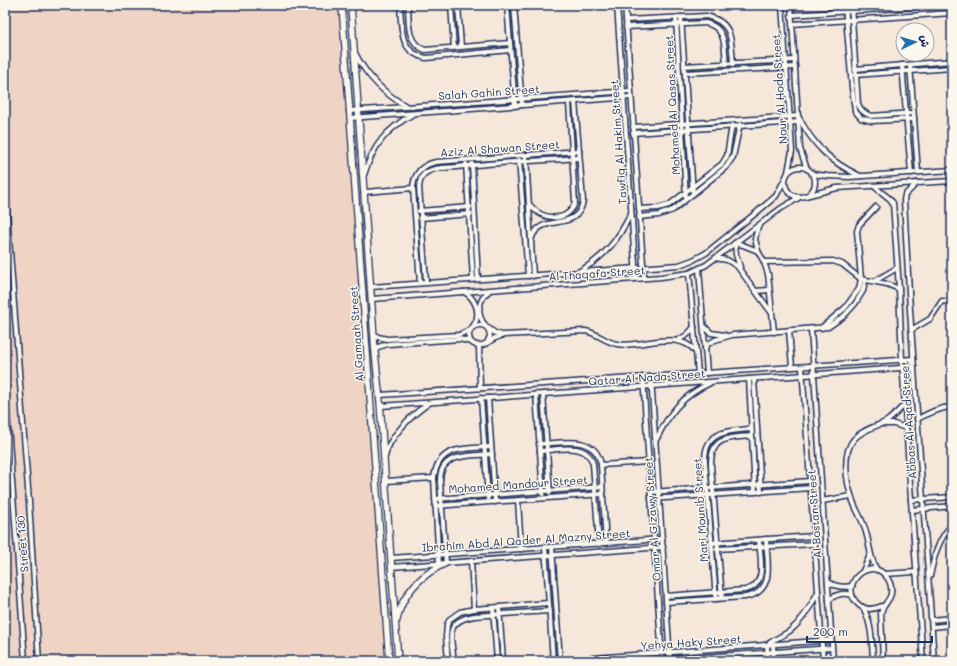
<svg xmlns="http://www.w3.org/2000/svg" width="957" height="666" viewBox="0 0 957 666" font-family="Mali,'Playpen Sans Arabic',sans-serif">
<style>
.built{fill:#efd4c6}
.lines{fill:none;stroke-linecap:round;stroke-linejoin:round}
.street-casing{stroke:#1b2f5e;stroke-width:7}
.secondary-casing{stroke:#1b2f5e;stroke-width:8}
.street{stroke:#fbf7ec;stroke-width:4}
.secondary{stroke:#fbf7ec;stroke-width:5.5}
.labels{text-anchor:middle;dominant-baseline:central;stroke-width:3;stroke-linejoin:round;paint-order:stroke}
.street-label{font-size:11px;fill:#1b2f5e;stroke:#fbf7ec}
</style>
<rect width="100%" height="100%" fill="#f6e7db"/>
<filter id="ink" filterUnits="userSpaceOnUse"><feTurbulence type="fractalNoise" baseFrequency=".025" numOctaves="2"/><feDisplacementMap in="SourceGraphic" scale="8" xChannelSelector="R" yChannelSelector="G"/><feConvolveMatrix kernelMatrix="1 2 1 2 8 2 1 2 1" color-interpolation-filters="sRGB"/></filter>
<g filter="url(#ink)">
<path class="built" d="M5 5H344L390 661H5Z"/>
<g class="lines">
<defs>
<g id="street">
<path d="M400 5C402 27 398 52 426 58L510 50"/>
<path d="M408 5C409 22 406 43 425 50L510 43"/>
<path d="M451 5 454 48"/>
<path d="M458 5 461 47"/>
<path d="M507 5 515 106"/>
<path d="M514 5 522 105"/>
<path d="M617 5 636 278"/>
<path d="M625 5 644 278"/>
<path d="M782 5 792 151 788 172"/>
<path d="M791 5 800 149 807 169"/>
<path d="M845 5 852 88 855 111 861 118 872 121 914 119"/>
<path d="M851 5 858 104C861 111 864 113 871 116L913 113"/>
<path d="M791 15 944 5"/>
<path d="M681 17 693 194"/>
<path d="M676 18 686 199"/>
<path d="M626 20 706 16C734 22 731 41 733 64"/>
<path d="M792 24 952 13"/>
<path d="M626 27 706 23C727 28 724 47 726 64"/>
<path d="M355 53C367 77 383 93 406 106"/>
<path d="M902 65 911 173"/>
<path d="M910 65 918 172"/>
<path d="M684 66 794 60"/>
<path d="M855 69 952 61"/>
<path d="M685 73 795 67"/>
<path d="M855 75 952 68"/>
<path d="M349 111 630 91"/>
<path d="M350 118 631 97"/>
<path d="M633 127 798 116C813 145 830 162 860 176"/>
<path d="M633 133 798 122"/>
<path d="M526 155 533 276"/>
<path d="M519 160 528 276"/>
<path d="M466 164 473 279"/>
<path d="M472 164 478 279"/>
<circle cx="800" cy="182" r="15"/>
<path d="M812 174 827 176 849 177 952 170"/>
<path d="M364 175C373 145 387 129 413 114"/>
<path d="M917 183 905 195 904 200 910 310 934 661"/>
<path d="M5 186 29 502 39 661"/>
<path d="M875 187 890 199 893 203 899 289 902 360 911 500 923 661"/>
<path d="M365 192 413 188"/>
<path d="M805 196 837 188 952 181"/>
<path d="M529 204C541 220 567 224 575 203L569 102"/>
<path d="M639 209 658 208 669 205 722 164 727 156 732 125"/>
<path d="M419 211 470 207"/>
<path d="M639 217 659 215 673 210 726 167 733 157 740 124"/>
<path d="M420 218 471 214"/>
<path d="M758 226 755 239 758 251 764 262 768 274 774 332"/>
<path d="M531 240C540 210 577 235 583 201L575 101"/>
<path d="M715 258 727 260 737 266 771 312"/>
<path d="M764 262 833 261 842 264 861 279 887 284 899 289"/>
<path d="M740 267 736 255 735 243 743 245 758 251"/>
<path d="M699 269 707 373"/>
<path d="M578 272C604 258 619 239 631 213"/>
<path d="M689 273 698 374"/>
<path d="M875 281 897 268"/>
<path d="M426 282 419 187C420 181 421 175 427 172 435 167 448 168 457 167 498 162 539 161 579 158"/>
<path d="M420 283 413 188C414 174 422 165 436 162L579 151"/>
<path d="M371 287 679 265 693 260 706 253 756 213 776 196 785 179"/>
<path d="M756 291 769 290"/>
<path d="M464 292C474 297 480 310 476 321 474 326 469 330 469 335 469 345 479 348 487 343L490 336C489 325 480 322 472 328"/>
<path d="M372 299 661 277 689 273 706 265 780 209 800 197"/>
<path d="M485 325C476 314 478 300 489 291"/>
<path d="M704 326 711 333 725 335"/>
<path d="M488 328 495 333 502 335"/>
<path d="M821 328 845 308 859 289 861 279 857 231 859 225 876 207"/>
<path d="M811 329 833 661"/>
<path d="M789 330 792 367"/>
<path d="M911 330 930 319 942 301 952 302"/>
<path d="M374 334 378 337 387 339 459 335 470 330"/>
<path d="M678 340 687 335 694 327"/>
<path d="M487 343 495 338 504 335 585 331C598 333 605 342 617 344 641 349 678 328 696 352"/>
<path d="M479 346 480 388"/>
<path d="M705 348 708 344 715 340 732 335 828 327 844 316 855 304 863 291 865 281"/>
<path d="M951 350 952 349"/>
<path d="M375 352 378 347 388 344 460 339 471 342"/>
<path d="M802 367 823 661"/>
<path d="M643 377 662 660"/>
<path d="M651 377 670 659"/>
<path d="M749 379 755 492"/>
<path d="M754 379 761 492"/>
<path d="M5 384 25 661"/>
<path d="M536 394 543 494"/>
<path d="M543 394 550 493"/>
<path d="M380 395 913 359"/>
<path d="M481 398 488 498"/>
<path d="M488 398 495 502"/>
<path d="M381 406 914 367"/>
<path d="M917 419C928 414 940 407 952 407"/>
<path d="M883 424H894L906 428"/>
<path d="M656 440C669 413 682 396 710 383"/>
<path d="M539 444C562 443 596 434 601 465L606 543"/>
<path d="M540 451C557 450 587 441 593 464L599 544"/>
<path d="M385 457C388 437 413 414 429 403"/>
<path d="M601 465 648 462"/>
<path d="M386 481 434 478"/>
<path d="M651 492 810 481"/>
<path d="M435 499 602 487"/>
<path d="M651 499 811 488"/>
<path d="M518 500 521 549"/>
<path d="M911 500 952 497"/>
<path d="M822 501 851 496"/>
<path d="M435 506 603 494"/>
<path d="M912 510 952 506"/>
<path d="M711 543 814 536"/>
<path d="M545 547 553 661"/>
<path d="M552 547 560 661"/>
<path d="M716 549 815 544"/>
<path d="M391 558 662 539"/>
<path d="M471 561 474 609"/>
<path d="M446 563 440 482C439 452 470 456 492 454"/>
<path d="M439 564 434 478C438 445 465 449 491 447"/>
<path d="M391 567 663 547"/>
<path d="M877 570C869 557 870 543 865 529 862 518 855 509 852 498 846 481 842 453 854 439 863 429 876 427 887 421 894 416 899 410 905 404"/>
<path d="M863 571 870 555"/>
<path d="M884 574 916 572"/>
<path d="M930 576C934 557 938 539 952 525"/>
<path d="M828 582C836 587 843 588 852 586"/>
<path d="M666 596 745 590C768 586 760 557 759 540"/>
<path d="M722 598 711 466C710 436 729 438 752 436"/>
<path d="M716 599 705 462C704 431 727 431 751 429"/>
<path d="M829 600C836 594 843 592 852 595"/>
<path d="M666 602 745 597C776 592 767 562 766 539"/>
<path d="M882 606C875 609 866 611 859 605 837 587 868 555 886 576 890 581 892 588 891 594 889 602 883 604 881 613L883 661"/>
<path d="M499 607 503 661"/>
<path d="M863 607C872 624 872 642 873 661"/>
<path d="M493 608 497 661"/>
<path d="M931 620 952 618"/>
<path d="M932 627 952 625"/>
<path d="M773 645 774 661"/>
<path d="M448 661 446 637 447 625 450 619 460 612 474 609 548 603"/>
<path d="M454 661C451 637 444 621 474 616L549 611"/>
<path d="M491 661H499"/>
<path d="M553 661 831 640"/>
<path d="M646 661 832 648"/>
<path d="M768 661 767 645C774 639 783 636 791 630 803 620 811 606 818 592"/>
</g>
<g id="secondary">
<path d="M342 5 389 661"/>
<path d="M351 5 375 352 380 402 398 661"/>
<path d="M397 620C402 593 422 574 446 563"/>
</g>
</defs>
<use href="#street" class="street-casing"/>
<use href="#secondary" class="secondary-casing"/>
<use href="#street" class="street"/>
<use href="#secondary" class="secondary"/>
</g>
</g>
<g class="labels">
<g class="street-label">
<text transform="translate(779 89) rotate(-94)">Nour Al Hoda Street</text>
<text transform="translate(489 92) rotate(-4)">Salah Gahin Street</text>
<text transform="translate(672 105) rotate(-93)">Mohamed Al Qasas Street</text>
<text transform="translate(618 142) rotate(-94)">Tawfiq Al Hakim Street</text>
<text transform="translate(500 148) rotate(-4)">Aziz Al Shawan Street</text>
<text transform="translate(597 273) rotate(-4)">Al Thaqafa Street</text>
<text transform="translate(356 334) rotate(-94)">Al Gamaah Street</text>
<text transform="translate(647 377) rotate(-4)">Qatar Al Nada Street</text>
<text transform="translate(908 420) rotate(-94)">Abbas Al Aqad Street</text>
<text transform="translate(518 484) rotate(-4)">Mohamed Mandour Street</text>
<text transform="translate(700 510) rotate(-94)">Mari Mounib Street</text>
<text transform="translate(814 514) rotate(-94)">Al Bostan Street</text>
<text transform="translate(652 519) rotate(-94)">Omar Al Gizawy Street</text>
<text transform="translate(526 540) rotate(-4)">Ibrahim Abd Al Qader Al Mazny Street</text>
<text transform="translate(22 544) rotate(-94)">Street 130</text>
<text transform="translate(691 642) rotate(-4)">Yehya Haky Street</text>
</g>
</g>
<rect width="957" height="666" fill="none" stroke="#fbf7ec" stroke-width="20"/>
<rect x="10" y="10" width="937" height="646" fill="none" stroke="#1b2f5e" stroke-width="1.5" filter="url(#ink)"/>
<g transform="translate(915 42) rotate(85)"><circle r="19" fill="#fbf7ec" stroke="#a1a7b3"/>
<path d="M0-3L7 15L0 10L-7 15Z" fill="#1f6fb2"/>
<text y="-6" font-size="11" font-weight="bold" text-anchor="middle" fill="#1b2f5e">ش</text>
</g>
<path d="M807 636v6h125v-6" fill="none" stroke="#1b2f5e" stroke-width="2"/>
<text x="813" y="636" font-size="12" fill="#1b2f5e" stroke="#fbf7ec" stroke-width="3" paint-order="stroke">200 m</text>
</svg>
